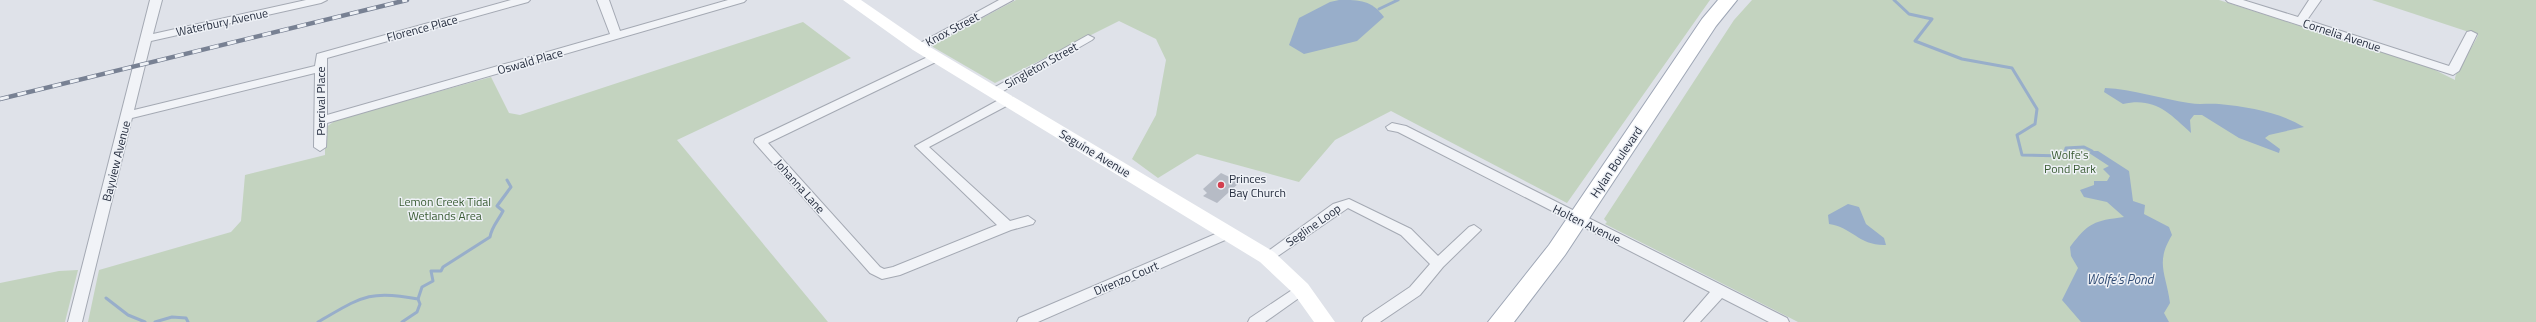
<svg xmlns="http://www.w3.org/2000/svg" width="2536" height="322" viewBox="0 0 2536 322" font-family="'Titillium Web',sans-serif">
<style>
.green{fill:#c3d3bf}
.water{fill:#98aeca}
.lines{fill:none;stroke-linecap:round;stroke-linejoin:round}
.stream{stroke:#98aeca;stroke-width:3}
.building{fill:#b6bbc5}
.street-casing{stroke:#a4a9b3;stroke-width:2}
.primary-casing{stroke:#9ea6b5;stroke-width:2}
.street{fill:#f1f3f7;fill-rule:evenodd}
.secondary{fill:#fff;fill-rule:evenodd}
.primary{fill:#fff;fill-rule:evenodd}
.rail-casing{stroke:#788193;stroke-width:4.5}
.rail{stroke:#eef1f6;stroke-width:3;stroke-dasharray:9;stroke-linecap:butt}
.poi-dot{fill:#d23f4f;stroke:#eef1f6;stroke-width:1.5}
.labels{text-anchor:middle;dominant-baseline:central;stroke-width:3;stroke-linejoin:round;paint-order:stroke}
.street-label{font-size:12px;fill:#272f40;stroke:#eef1f6}
.park-label{font-size:12px;fill:#3a5c34;stroke:#eef1f6}
.poi-label{font-size:12px;fill:#272f40;stroke:#eef1f6;text-anchor:start}
.water-label{font-size:13px;font-style:italic;fill:#304c75;stroke:#eef1f6}
</style>
<rect width="100%" height="100%" fill="#dfe2e9"/>
<g class="green">
<path d="M1016 0H1710L1567 203 1391 111 1335 140 1299 182 1197 154 1158 178 1132 159 1156 115 1166 60 1156 39 1119 21 995 83 933 47 932 45Z"/>
<path d="M1752 0H2219L2429 67 2455 80C2455 69 2473 48 2478 35L2372 0H2536V322H1798L1605 224 1607 222 1604 219 1734 20Z"/>
<path d="M803 22 851 58 677 140 828 322H88L99 270 231 232 241 221 245 175 325 155V128L336 120 491 77 509 113 520 115Z"/>
<path d="M78 270 65 322H0V283L59 271Z"/>
</g>
<g class="water">
<path d="M1339 0C1361 0 1371 0 1384 17L1357 41 1304 54 1289 45 1299 18 1330 2Z"/>
<path d="M2105 88C2133 89 2161 99 2189 103 2199 105 2209 103 2219 104 2249 107 2279 112 2304 127L2269 135 2265 138 2280 149 2279 153 2239 138 2202 115H2194L2190 120 2191 133C2169 113 2155 97 2123 104L2104 92Z"/>
<path d="M2092 151H2098L2129 171 2133 201 2145 205 2144 214 2169 227 2172 235C2155 263 2166 273 2170 303L2164 313 2169 322H2081L2062 300 2078 268 2071 256 2070 247C2089 222 2094 221 2124 217L2107 202 2084 197 2080 190 2094 185V181H2107L2110 176 2103 169 2109 166 2089 153Z"/>
<path d="M1848 204 1859 207 1866 224 1884 238 1886 245C1859 246 1852 227 1829 224L1828 215Z"/>
</g>
<g class="lines">
<g class="stream">
<path d="M1894 0 1909 14 1932 19 1915 41 1962 59 2012 68 2037 109 2035 124 2017 135 2022 155 2064 156 2066 148 2084 147 2092 151"/>
<path d="M1379 9 1398 0"/>
<path d="M106 298 128 315 145 322"/>
<path d="M418 299 422 287 433 281 431 271H441L443 267 490 237C492 226 498 221 503 211L497 206 511 187 507 180"/>
<path d="M155 322 172 317 186 318 188 322"/>
<path d="M318 322C360 298 368 289 418 299L420 304 417 312 402 322"/>
</g>
</g>
<path class="building" d="M1221 173 1240 182 1217 203 1203 196 1207 193 1203 189Z"/>
<g class="lines">
<defs>
<g id="street">
<path d="M150 0H162L153 34 306 0H327L321 3 151 41 134 110 315 66 317 54 511 0H530L528 2 327 58V115L610 34 597 0H609L620 31 728 0H746L744 2 327 123 326 147 320 151 314 147 315 73 132 118 82 322H68Z"/>
<path d="M999 0H1013L923 49H915L913 47Z"/>
<path d="M2226 0H2243L2298 17 2309 0H2321L2307 20 2449 66 2467 32 2471 31 2477 34 2459 71 2453 75 2228 2Z"/>
<path d="M1088 35 1094 38 1092 40 998 94H990L988 91Z"/>
<path d="M936 53 942 57 940 60 768 143 880 267 884 269 893 267 997 225 915 146 1004 97H1012L1014 100 1012 103 929 147 1010 221 1028 216 1035 221 1033 224 1011 230 900 275 882 279 870 273 754 142 755 139Z"/>
<path d="M1392 123 1406 126 1787 318 1789 322H1769L1722 298 1700 322H1684L1710 292 1398 132 1388 130 1386 127Z"/>
<path d="M1349 199 1411 229 1438 256 1469 227 1474 225 1481 230 1443 267 1420 295 1380 322H1362L1364 318 1410 287 1430 264 1401 235 1348 208 1272 260H1262L1260 257 1333 204Z"/>
<path d="M1227 229 1232 231 1234 234 1232 237 1038 322H1017L1019 318Z"/>
<path d="M1301 284 1306 285 1308 289 1306 293 1265 322H1248L1250 318Z"/>
</g>
<path id="primary" d="M1718 0H1737L1716 26 1565 255 1514 322H1488L1549 245 1702 19Z"/>
</defs>
<use href="#street" class="street-casing"/>
<use href="#primary" class="primary-casing"/>
<use href="#street" class="street"/>
<path class="secondary" d="M843 0H861L925 44 1274 252 1308 284 1335 322H1314L1294 294 1260 262 913 50Z"/>
<use href="#primary" class="primary"/>
<defs>
<path id="rail" d="M0 99 407 0"/>
</defs>
<use href="#rail" class="rail-casing"/>
<use href="#rail" class="rail"/>
</g>
<circle class="poi-dot" cx="1221" cy="185" r="4"/>
<g class="labels">
<g class="street-label">
<text transform="translate(222 22) rotate(-12)">Waterbury Avenue</text>
<text transform="translate(422 28) rotate(-15)">Florence Place</text>
<text transform="translate(952 29) rotate(-28)">Knox Street</text>
<text transform="translate(2342 35) rotate(18)">Cornelia Avenue</text>
<text transform="translate(530 61) rotate(-16)">Oswald Place</text>
<text transform="translate(1041 65) rotate(-29)">Singleton Street</text>
<text transform="translate(320 101) rotate(-90)">Percival Place</text>
<text transform="translate(1095 153) rotate(31)">Seguine Avenue</text>
<text transform="translate(116 161) rotate(-76)">Bayview Avenue</text>
<text transform="translate(1616 162) rotate(-56)">Hylan Boulevard</text>
<text transform="translate(800 186) rotate(48)">Johanna Lane</text>
<text transform="translate(1587 224) rotate(26)">Holten Avenue</text>
<text transform="translate(1313 225) rotate(-35)">Segline Loop</text>
<text transform="translate(1126 278) rotate(-23)">Direnzo Court</text>
</g>
<g class="park-label">
<text x="2070" y="154">Wolfe's<tspan x="2070" dy="14">Pond Park</tspan></text>
<text x="445" y="201">Lemon Creek Tidal<tspan x="445" dy="14">Wetlands Area</tspan></text>
</g>
<g class="poi-label">
<text x="1229" y="178">Princes<tspan x="1229" dy="14">Bay Church</tspan></text>
</g>
<g class="water-label">
<text x="2120" y="279">Wolfe's Pond</text>
</g>
</g>
</svg>
